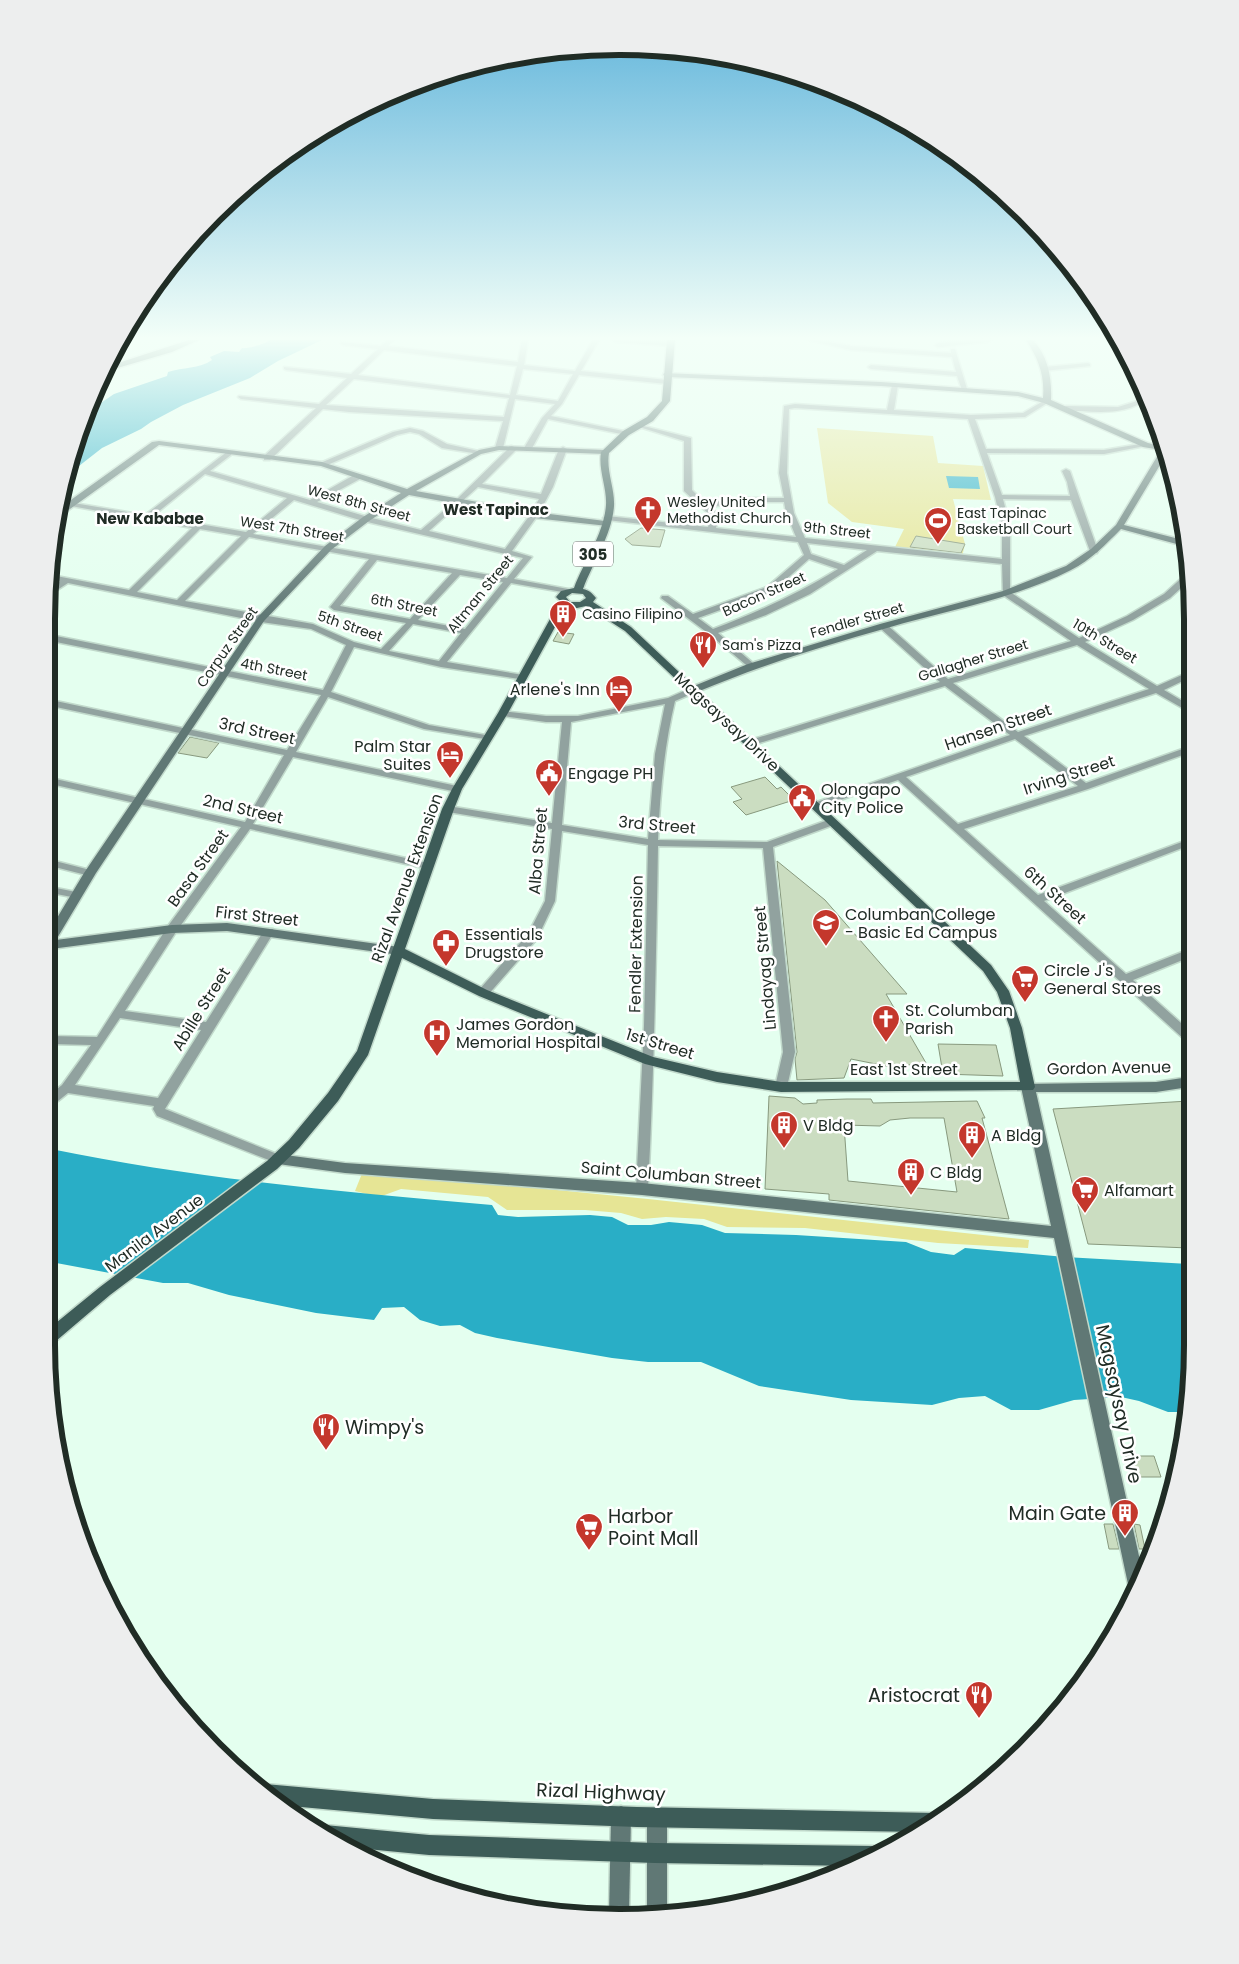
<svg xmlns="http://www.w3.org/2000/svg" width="1239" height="1964" viewBox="0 0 1239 1964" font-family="Poppins,sans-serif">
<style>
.green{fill:#e6e595}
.water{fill:#29aec6}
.building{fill:#cbddc1;stroke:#88997e;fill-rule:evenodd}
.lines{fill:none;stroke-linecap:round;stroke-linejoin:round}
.street-casing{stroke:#c1d9cb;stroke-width:3}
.secondary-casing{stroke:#c1d9cb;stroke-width:3}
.primary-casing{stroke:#c1d9cb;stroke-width:3}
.street{fill:#91a29f;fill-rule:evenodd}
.secondary{fill:#607875;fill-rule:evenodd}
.primary{fill:#3d5c58;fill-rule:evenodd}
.labels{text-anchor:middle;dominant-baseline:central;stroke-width:5;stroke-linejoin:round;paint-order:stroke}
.far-poi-label{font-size:14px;fill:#202c25;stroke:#fff;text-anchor:start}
.far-street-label{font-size:14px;fill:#202c25;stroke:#fff}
.far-neighbourhood-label{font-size:15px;font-weight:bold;fill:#202c25;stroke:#fff}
.shield{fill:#fff;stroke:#636b66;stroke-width:1}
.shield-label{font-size:15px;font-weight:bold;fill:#202c25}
.poi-label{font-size:16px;fill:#202c25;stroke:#fff;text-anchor:start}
.street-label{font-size:16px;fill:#202c25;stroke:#fff}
.near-street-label{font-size:19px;fill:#202c25;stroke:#fff}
.near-poi-label{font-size:19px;fill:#202c25;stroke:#fff;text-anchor:start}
.rim{fill:none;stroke:#202c25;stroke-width:6}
</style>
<rect width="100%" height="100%" fill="#e4ffef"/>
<g class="green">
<path d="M817 428 933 436 938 463 983 466 991 500 953 499 965 544 962 557 895 547 904 529 852 522 828 503Z"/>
<path d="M363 1171 648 1199 1029 1240 1028 1248 938 1243 805 1228 727 1227 704 1219 666 1217 642 1219 621 1213 585 1210H507L488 1197 401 1189 379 1197 355 1191Z"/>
</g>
<g class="water">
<path d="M270 340H322L278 361 250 378 183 405 151 422 141 429 102 448 70 473 86 413 114 394 167 376 168 372C183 367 199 369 212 360L210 357 224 351 239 352 242 348C248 349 265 344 270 340Z"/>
<path d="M946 476 978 477 980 489 949 488Z"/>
<path d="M51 1149C196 1179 345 1192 492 1205L498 1215 518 1217 590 1215 612 1217 628 1225H651L669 1222 702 1225 725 1233 796 1235 906 1242 931 1252 954 1255 965 1248 1065 1257 1189 1264 1188 1412H1168L1139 1401 1121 1397 1074 1400 1039 1410H1011L985 1396 959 1398 932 1405 851 1400 759 1386 701 1362H648L612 1358 497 1338 475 1333 460 1325 440 1326 420 1320 404 1307 382 1308 374 1320 316 1313 229 1295 188 1283H163L51 1262Z"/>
</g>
<g class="building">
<path d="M641 528 665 530 660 547 632 545 625 539Z"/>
<path d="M916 536 965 544 961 553 910 547Z"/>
<path d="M558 632 574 634 569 644 553 641Z"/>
<path d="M190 737 195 738 219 743 207 758 178 753Z"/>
<path d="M765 777 777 789 781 787 794 800 746 815 733 802 742 799 731 787Z"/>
<path d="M777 861 825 900 907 994H886L926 1063 891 1067 851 1059 844 1078 797 1080 795 1059 797 1052Z"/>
<path d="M938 1044 996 1045 1003 1076 943 1074Z"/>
<path d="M769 1096 795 1098 803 1104 817 1103V1100L847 1099H871L873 1103 977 1101 985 1118H982L1009 1219 829 1200V1194L765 1189ZM910 1118H944L957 1192 848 1181 844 1125 880 1126 890 1120Z"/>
<path d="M1189 1101V1248L1088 1244 1053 1109Z"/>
<path d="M1126 1456H1154L1161 1477H1131Z"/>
<path d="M1104 1524H1113L1119 1549H1109Z"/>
<path d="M1134 1524 1140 1525 1145 1549H1139Z"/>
</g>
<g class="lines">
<defs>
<g id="street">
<path d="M388 340H394L388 346 518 362 522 340H528L524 365 575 371 593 340H599L581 371 667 380 670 382 667 384 579 375 562 404 551 416 628 432 630 433 626 435 548 419 531 450H525L524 448 542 418 555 404 515 399 503 448 499 450 495 448 503 421 349 412 323 409 270 460H264V456L316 408 241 399 238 397 239 396 319 404 347 378 286 370 284 369V367L351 374 378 349 343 345 341 344V342L381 346ZM384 350 517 366 510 395 358 375ZM523 369 573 374 558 401 516 395ZM354 379 509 398 504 417 326 405Z"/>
<path d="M613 340 670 342 673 344 670 346 616 342Z"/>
<path d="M808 340H819L851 346 951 353V349H955L967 389 962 390 957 376 871 369 868 367 871 365 956 372 952 357 851 350Z"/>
<path d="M971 340H991L988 342 938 347 935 345 938 343Z"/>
<path d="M1088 363 1090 364V366L1044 371 1041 369 1044 367Z"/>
<path d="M895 383 898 385 894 410 971 415 1023 413 1045 400H1049V402L1025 417 975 419 986 449 1104 450 1146 443 1150 445 1104 454 987 453 1002 495 1070 496 1067 482 1062 471 1066 469 1070 471 1098 551 1097 553 1090 551 1071 500 1003 499 1010 526V592L1079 638 1127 616 1164 594 1187 573H1190L1191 579 1170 598 1133 620 1085 642 1157 686 1191 671V677L1164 690 1191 706V713L1156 693 1024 736 1086 783 1191 746V752L1088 789 964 829 1038 895 1190 839V845L1044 901 1126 974 1190 949V957L1133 980 1190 1031V1042L1186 1041 898 780 817 808H811L809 806 811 804 1010 735 945 686 753 745H747L745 743 747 741 940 682 880 628V624H886L948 679 1071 641 1003 595 1002 564 877 551 810 594 766 615 718 633 754 664 755 666 751 669 709 634 661 598 662 596H668L693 614 767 587 804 555 798 542 607 520 603 518 607 516 708 527 711 516 684 491V441L636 426V424L691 438 692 490 705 503 744 498H784L779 473 784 406 795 404 887 410 892 385ZM795 408 968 419 995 497 1002 526V559L805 538 794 513 787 473 789 409ZM744 502H784L786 513 796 537 716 528 719 515 710 507ZM807 543 867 550 844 565 811 554ZM809 559 838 569C797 594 758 612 713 629L698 618 773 591ZM1077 645 1149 689 1018 732 953 683ZM1015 739 1078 786 958 824 906 777Z"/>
<path d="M1145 396 1146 400C1127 413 1104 413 1082 411 1075 411 1068 411 1063 408L1066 406 1118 407 1134 402Z"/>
<path d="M410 428 423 431 447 444 483 452 479 454 442 448 419 434 410 432 397 435 325 466 318 464 393 432Z"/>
<path d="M511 446 518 448 482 484 541 494 559 449 563 447 567 449 553 487 538 515 512 551 532 557 514 579 568 589 572 591 568 593 511 583 447 662 523 675 526 676V680L441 667 354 647 331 692 429 725 491 736V740L424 729 328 697 296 752 457 786 462 789 457 792 293 757 253 824 428 863 433 866 432 868 428 869 250 829 176 932 125 1011 206 1022 265 929H273L274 932 165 1109 282 1156 284 1159 282 1162 278 1164 274 1162 157 1116 153 1109 154 1106 68 1093 58 1101 51 1102V1094L62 1085 91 1045 51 1044V1036L97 1037 168 926 241 827 51 784V778L245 822 284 755 51 706V700L287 750 321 695 51 641V635L323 690 346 645 311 629 261 622 68 583 51 594V588L60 581 51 579V575L129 590 192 528 71 506H68V502L145 515 228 451 232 453 231 455 210 471 310 500 354 475H360V479L317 502 368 517 421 530 455 501ZM205 474 287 498 246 532 153 516ZM478 487 539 499 530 515 505 549 429 531ZM294 500 363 521 523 558 507 578 253 534ZM200 529 241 536 177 600 137 592ZM249 537 369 559 330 607 334 610 406 623 381 649 354 642 313 624 185 601ZM377 560 452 573 410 619 340 606ZM460 575 503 582 465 629 418 620ZM413 624 461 633 439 661 389 651ZM120 1018 201 1030 158 1098 75 1085Z"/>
<path d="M693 687 698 690 696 692 675 701C664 747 660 793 658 840L767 842 828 820 832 819 837 822 836 824 773 847 795 1052 787 1087 785 1090H777L775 1087 783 1052 763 848 658 846C656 961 654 1075 648 1189L647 1193 642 1194 637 1193 636 1189 644 1026 648 845 562 831 555 901 537 939 487 996 483 997 477 993 479 990 528 934 545 901 552 829 448 812 443 809 448 806 552 823 562 722H546L503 716 500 715V711L546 716H578L668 698ZM665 704 655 754 648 839 562 825 571 722Z"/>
<path d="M51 860 94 871 95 873 90 876 51 866Z"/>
<path d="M51 887 81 893 82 895 77 898 51 893Z"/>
</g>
<g id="secondary">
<path d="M1026 340H1033C1048 356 1052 378 1051 400L1148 443 1165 447 1166 455 1124 525 1183 540 1184 546 1121 529C1106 544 1091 560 1071 570 1014 599 948 610 887 628 822 646 759 666 697 692H689V688L748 664 880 624 1003 591 1066 566 1091 549 1116 525 1161 450 1143 447 1044 403 1018 396 881 386 667 377 663 375 664 373 881 382 1018 392 1043 398C1045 375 1038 358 1026 340Z"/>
<path d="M159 441 322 462 407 489 479 450 499 446 605 450 609 452 605 454 499 450 481 454 416 491 534 512 605 521 609 524 608 526 534 518 409 495 369 521 331 550 264 621 96 873 56 940 172 925 227 923 399 947 403 948 405 951 403 954 399 955 227 931 172 933 51 949V928L84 873 258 617 325 546 363 517 401 493 321 466 159 445 63 514H59L61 507 152 442Z"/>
<path d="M1189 1077V1087L1156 1092H1036L1143 1574 1133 1591 1128 1584 1054 1238 642 1195 345 1173 278 1164 273 1163 271 1159 273 1155 278 1154 345 1163 642 1183 1051 1226 1021 1087 1023 1084 1156 1082Z"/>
<path d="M621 1806 628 1809 631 1816 629 1915 609 1916 611 1816 614 1809Z"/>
<path d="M657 1807 664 1810 667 1817V1914H647V1817L650 1810Z"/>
</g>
<g id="primary">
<path d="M189 340H199L172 352 107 371 109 366Z"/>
<path d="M667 340H675L670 401 653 421 629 435 609 453C606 471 615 488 614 506 612 535 593 562 583 589 589 590 592 593 596 598L593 602 631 627 991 965 1009 991 1022 1028 1035 1087 1033 1090 781 1092 717 1082 645 1064 479 996 402 958 368 1055 338 1101 299 1148 277 1169 110 1295 56 1341 51 1343V1327L100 1287 267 1161 289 1140 328 1093 357 1051 442 809 452 789 498 713 560 601 556 597 561 591 574 588C584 561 604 534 606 505 607 487 598 470 601 452L623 431 647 417 662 401ZM572 593 583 594 586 598 580 602H570L566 597ZM586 606 625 631 983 971 997 992 1010 1028 1020 1082H781L717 1072 653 1057 487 990 405 949 454 809 462 789 508 713 566 607 577 608Z"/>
<path d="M265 1784 433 1799 637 1807 935 1813 943 1818 917 1832 637 1827 433 1819 279 1805 258 1788Z"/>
<path d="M325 1825 429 1835 655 1843 873 1846 880 1849 881 1852 855 1866 655 1863 429 1855 346 1847 317 1830Z"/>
</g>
</defs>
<use href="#street" class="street-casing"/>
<use href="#secondary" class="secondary-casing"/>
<use href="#primary" class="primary-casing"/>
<use href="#street" class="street"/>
<use href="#secondary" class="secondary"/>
<use href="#primary" class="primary"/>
</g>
<linearGradient id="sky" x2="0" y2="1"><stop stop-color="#5bb2da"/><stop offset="0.55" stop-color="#f3fff8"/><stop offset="1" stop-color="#f3fff8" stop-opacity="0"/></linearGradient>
<rect width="1239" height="615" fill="url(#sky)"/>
<defs>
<symbol id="church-pin" viewBox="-11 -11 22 30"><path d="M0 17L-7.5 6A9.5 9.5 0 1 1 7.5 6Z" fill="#c4372c" stroke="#fff"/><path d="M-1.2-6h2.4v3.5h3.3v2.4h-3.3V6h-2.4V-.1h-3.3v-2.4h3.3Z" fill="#fff"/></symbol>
<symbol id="stadium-pin" viewBox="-11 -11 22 30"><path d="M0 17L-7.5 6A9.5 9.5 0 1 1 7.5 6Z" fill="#c4372c" stroke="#fff"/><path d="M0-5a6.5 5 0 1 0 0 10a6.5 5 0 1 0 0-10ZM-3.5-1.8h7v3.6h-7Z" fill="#fff"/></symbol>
<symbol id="building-pin" viewBox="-11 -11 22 30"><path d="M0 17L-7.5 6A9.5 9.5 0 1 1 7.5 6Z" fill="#c4372c" stroke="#fff"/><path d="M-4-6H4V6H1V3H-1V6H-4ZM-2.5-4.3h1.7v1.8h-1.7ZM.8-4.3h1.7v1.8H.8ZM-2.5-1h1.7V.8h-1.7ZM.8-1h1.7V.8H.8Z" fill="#fff"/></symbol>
<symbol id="restaurant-pin" viewBox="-11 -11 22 30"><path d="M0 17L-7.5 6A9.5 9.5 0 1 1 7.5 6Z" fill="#c4372c" stroke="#fff"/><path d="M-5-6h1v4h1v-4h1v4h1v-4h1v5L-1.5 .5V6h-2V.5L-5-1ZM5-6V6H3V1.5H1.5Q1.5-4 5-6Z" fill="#fff"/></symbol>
<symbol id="hotel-pin" viewBox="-11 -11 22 30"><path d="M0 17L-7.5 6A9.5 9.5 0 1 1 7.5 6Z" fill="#c4372c" stroke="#fff"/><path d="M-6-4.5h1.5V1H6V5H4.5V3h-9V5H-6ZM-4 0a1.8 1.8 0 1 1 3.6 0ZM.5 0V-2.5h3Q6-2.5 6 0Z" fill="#fff"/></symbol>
<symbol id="civic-pin" viewBox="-11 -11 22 30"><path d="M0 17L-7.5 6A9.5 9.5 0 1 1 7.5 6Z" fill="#c4372c" stroke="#fff"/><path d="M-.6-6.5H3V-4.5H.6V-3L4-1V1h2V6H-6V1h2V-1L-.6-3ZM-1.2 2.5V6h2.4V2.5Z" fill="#fff"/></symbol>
<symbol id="university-pin" viewBox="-11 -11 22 30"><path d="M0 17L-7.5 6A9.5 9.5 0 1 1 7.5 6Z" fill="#c4372c" stroke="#fff"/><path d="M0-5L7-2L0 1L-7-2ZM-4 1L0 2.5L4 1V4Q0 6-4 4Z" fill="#fff"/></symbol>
<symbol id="pharmacy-pin" viewBox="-11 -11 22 30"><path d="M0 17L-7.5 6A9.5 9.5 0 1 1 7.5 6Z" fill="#c4372c" stroke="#fff"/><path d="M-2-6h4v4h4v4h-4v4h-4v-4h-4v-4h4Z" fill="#fff"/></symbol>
<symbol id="supermarket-pin" viewBox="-11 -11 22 30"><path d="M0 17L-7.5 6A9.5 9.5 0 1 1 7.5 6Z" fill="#c4372c" stroke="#fff"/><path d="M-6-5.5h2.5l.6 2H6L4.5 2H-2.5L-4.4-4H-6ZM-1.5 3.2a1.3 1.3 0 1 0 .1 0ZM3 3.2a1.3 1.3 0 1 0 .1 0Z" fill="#fff"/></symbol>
<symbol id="hospital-pin" viewBox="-11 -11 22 30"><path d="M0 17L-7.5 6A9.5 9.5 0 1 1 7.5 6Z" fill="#c4372c" stroke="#fff"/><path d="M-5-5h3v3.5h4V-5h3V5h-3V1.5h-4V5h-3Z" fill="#fff"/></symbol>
</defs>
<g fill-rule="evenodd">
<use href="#church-pin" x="632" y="494" width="32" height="43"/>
<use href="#stadium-pin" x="922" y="505" width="32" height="43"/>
<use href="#building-pin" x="547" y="598" width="32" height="43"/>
<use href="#restaurant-pin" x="687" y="629" width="32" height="43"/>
<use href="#hotel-pin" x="603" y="673" width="32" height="43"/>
<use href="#hotel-pin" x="434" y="739" width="32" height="43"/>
<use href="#civic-pin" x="533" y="757" width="32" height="43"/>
<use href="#civic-pin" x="786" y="782" width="32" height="43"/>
<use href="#university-pin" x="810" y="907" width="32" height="43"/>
<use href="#pharmacy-pin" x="430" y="927" width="32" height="43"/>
<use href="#supermarket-pin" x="1009" y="963" width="32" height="43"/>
<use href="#church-pin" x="870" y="1003" width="32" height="43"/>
<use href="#hospital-pin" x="421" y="1017" width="32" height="43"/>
<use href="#building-pin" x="768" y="1109" width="32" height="43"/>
<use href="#building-pin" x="956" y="1119" width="32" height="43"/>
<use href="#building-pin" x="895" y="1156" width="32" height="43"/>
<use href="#supermarket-pin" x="1069" y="1174" width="32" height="43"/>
<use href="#restaurant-pin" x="310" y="1411" width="32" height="43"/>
<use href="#building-pin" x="1109" y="1497" width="32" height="43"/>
<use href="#supermarket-pin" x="573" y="1511" width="32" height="43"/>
<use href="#restaurant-pin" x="963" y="1679" width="32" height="43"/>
</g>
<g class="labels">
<g class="far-poi-label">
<text x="667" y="502">Wesley United<tspan x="667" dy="16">Methodist Church</tspan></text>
<text x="957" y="513">East Tapinac<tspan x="957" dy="16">Basketball Court</tspan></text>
<text x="582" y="614">Casino Filipino</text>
<text x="722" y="645">Sam's Pizza</text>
</g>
<g class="far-street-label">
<text transform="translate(359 503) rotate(15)">West 8th Street</text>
<text transform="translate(292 529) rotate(9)">West 7th Street</text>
<text transform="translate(837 530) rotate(6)">9th Street</text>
<text transform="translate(480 594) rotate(-51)">Altman Street</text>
<text transform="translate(764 594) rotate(-24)">Bacon Street</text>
<text transform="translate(404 605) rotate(11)">6th Street</text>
<text transform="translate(857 620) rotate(-16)">Fendler Street</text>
<text transform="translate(350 626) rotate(19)">5th Street</text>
<text transform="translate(1105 641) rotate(31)">10th Street</text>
<text transform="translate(227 647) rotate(-55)">Corpuz Street</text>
<text transform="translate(973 660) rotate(-17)">Gallagher Street</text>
<text transform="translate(274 669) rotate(11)">4th Street</text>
</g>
<g class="far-neighbourhood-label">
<text x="496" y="509">West Tapinac</text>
<text x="150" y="518">New Kababae</text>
</g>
<rect class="shield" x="573" y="541.5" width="40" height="25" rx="4"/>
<g class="shield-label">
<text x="593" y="554">305</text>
</g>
<g class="poi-label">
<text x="600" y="689" text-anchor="end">Arlene's Inn</text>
<text x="431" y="746" text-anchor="end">Palm Star<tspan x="431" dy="18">Suites</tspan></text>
<text x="568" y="773">Engage PH</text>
<text x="821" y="789">Olongapo<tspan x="821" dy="18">City Police</tspan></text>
<text x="845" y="914">Columban College<tspan x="845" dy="18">- Basic Ed Campus</tspan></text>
<text x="465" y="934">Essentials<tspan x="465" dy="18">Drugstore</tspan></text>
<text x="1044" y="970">Circle J's<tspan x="1044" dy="18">General Stores</tspan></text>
<text x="905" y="1010">St. Columban<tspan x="905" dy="18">Parish</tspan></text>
<text x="456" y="1024">James Gordon<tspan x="456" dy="18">Memorial Hospital</tspan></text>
<text x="803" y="1125">V Bldg</text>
<text x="991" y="1135">A Bldg</text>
<text x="930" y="1172">C Bldg</text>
<text x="1104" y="1190">Alfamart</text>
</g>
<g class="street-label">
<text transform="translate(727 722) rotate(43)">Magsaysay Drive</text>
<text transform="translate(998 727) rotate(-19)">Hansen Street</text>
<text transform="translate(257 731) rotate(12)">3rd Street</text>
<text transform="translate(1069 775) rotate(-18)">Irving Street</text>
<text transform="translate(243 809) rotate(13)">2nd Street</text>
<text transform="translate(657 825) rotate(5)">3rd Street</text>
<text transform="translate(538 851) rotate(-85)">Alba Street</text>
<text transform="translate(198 868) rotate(-54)">Basa Street</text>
<text transform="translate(407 878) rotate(-70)">Rizal Avenue Extension</text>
<text transform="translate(1055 895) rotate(42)">6th Street</text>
<text transform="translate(257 916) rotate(6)">First Street</text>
<text transform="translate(636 944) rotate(-89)">Fendler Extension</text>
<text transform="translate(765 968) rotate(-95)">Lindayag Street</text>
<text transform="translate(201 1009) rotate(-58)">Abille Street</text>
<text transform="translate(660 1044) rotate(17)">1st Street</text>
<text transform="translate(1109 1068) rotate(-1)">Gordon Avenue</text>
<text x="904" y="1069">East 1st Street</text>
<text transform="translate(671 1175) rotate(5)">Saint Columban Street</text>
<text transform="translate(154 1233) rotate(-37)">Manila Avenue</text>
</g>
<g class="near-street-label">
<text transform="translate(1119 1404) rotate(78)">Magsaysay Drive</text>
<text transform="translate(601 1792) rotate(2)">Rizal Highway</text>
</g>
<g class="near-poi-label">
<text x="345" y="1427">Wimpy's</text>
<text x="1106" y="1513" text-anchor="end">Main Gate</text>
<text x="608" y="1516">Harbor<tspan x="608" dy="22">Point Mall</tspan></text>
<text x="960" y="1695" text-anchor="end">Aristocrat</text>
</g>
</g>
<path d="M0 0H1239V1964H0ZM619 55H620A564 564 0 0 1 1184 619V1345A564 564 0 0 1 620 1909H619A564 564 0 0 1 55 1345V619A564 564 0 0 1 619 55Z" fill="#edeeee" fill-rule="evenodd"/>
<path class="rim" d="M619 55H620A564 564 0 0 1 1184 619V1345A564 564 0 0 1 620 1909H619A564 564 0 0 1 55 1345V619A564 564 0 0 1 619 55Z"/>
</svg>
